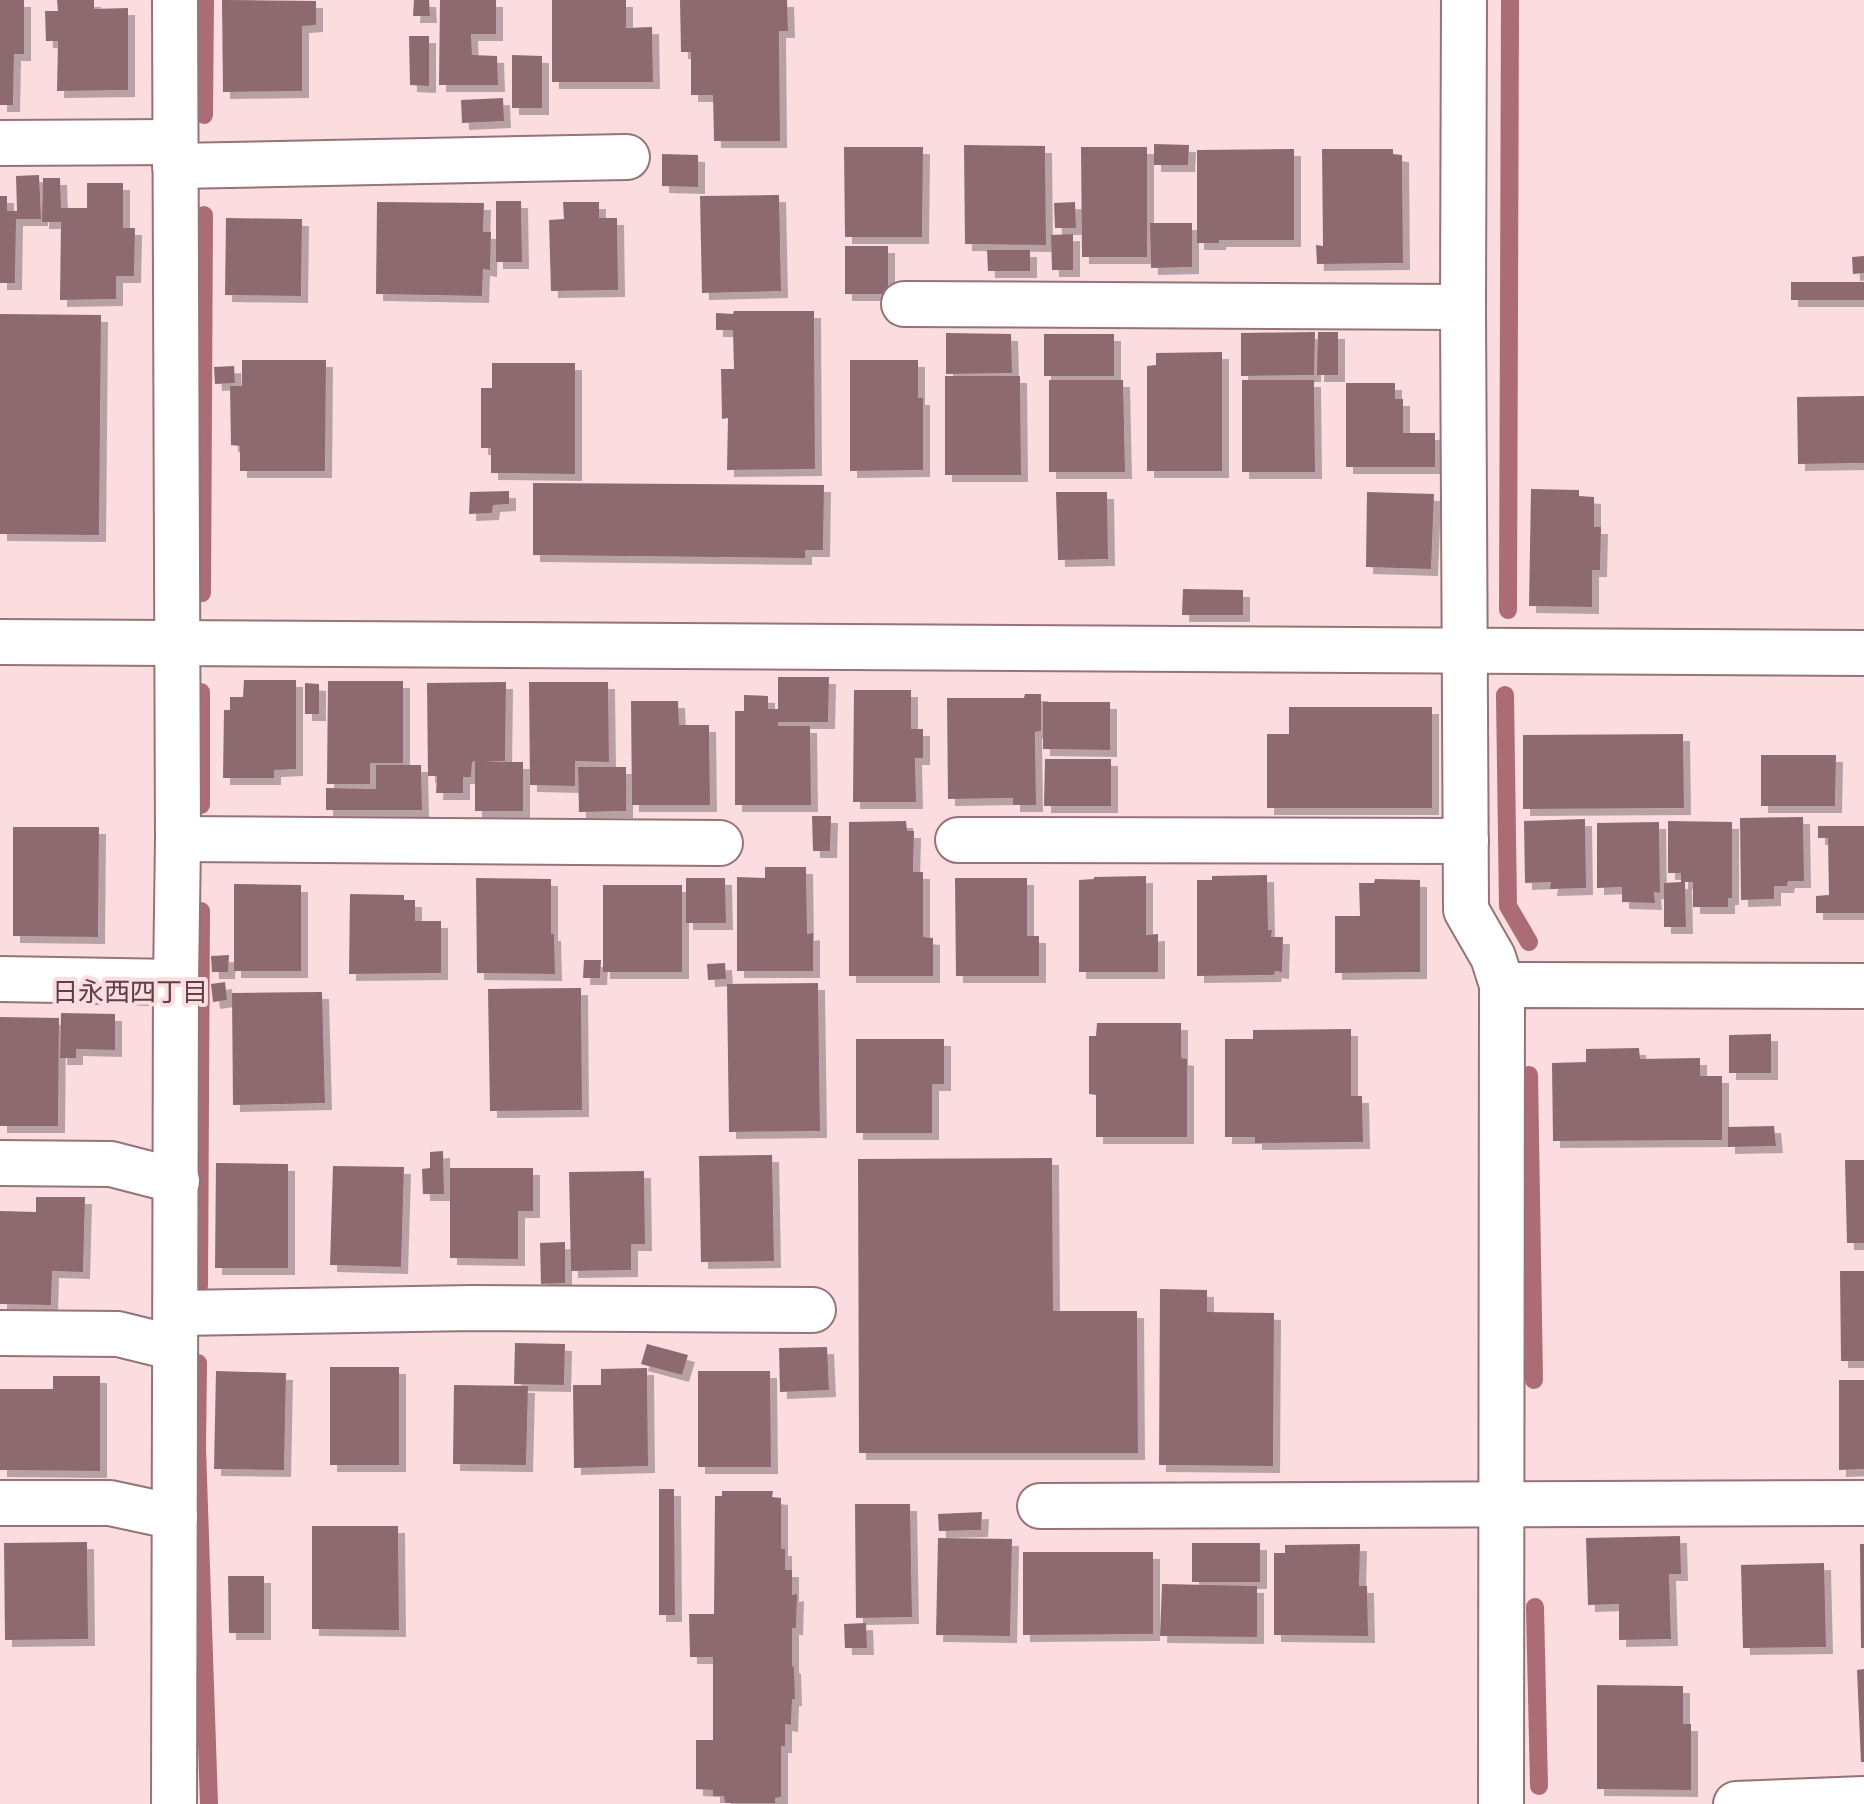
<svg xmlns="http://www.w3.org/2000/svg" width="1864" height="1804" viewBox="0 0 1864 1804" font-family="'PT Sans Narrow','Noto Sans JP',sans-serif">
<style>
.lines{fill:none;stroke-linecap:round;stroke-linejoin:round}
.stream{stroke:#ac6c76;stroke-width:18}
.building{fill:#8c6b6f;filter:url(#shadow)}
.street-casing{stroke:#957378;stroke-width:48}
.secondary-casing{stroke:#957378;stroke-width:48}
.street{stroke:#fff;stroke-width:44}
.secondary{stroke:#fff;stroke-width:44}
.labels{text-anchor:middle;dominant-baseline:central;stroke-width:8;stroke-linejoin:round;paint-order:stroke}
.neighbourhood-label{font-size:26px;fill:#5e4044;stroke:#fbdcdf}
</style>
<defs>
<filter id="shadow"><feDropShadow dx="7" dy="7" stdDeviation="0" flood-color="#0004"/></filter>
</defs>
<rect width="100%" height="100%" fill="#fbdcdf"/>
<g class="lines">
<g class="stream">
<path d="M204 115 205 0"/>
<path d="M202 593 204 215"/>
<path d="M1508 610 1510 0"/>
<path d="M1505 695 1508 906 1529 942"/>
<path d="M201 805V692"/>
<path d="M1529 1075 1534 1380"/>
<path d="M199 1286 201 911"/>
<path d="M198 1363 197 1448 209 1804"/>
<path d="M1535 1607 1539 1786"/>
</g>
</g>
<g class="building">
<path d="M0 0H24V54H14L13 105H0Z"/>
<path d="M57 0H94V9L128 8V90L57 91 58 41H46L45 11H58Z"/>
<path d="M222 0 316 1V25L302 26V91L223 92Z"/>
<path d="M414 0H429L430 16H413Z"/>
<path d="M440 0H496V34H471L472 55 497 56 498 85H439Z"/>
<path d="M552 0H626V28L652 27 653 82H552Z"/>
<path d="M680 0H787L788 31H779L780 141H714L713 95H691V52H681Z"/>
<path d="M409 36H429V86L410 85Z"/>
<path d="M512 55 542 56V108H512Z"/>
<path d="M503 98 504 121 462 123 461 100Z"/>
<path d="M1154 144 1189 145 1188 165H1154Z"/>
<path d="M964 145 1045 146 1046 245 965 244Z"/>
<path d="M844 147H923L922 237H845Z"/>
<path d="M1081 147H1147V257H1082Z"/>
<path d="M1294 149V240H1219V243H1197V150Z"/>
<path d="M1322 149H1393V154L1402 155 1403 263 1317 264 1316 245 1323 246Z"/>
<path d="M662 154 698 155V187L662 186Z"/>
<path d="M39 175 41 219H16L15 283H0V196H7V211H17L16 176Z"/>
<path d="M43 178H60L61 208H87V183H123V228H135L134 276H116V299L60 300 61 222H42Z"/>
<path d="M779 195 781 291 702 293 700 196Z"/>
<path d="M496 201H521L522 262H496Z"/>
<path d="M377 202 484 203 483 232H491L490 270 483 269 482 296 376 294Z"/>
<path d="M563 202H599V218H617L618 290 551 291 549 220 564 219Z"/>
<path d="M1075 202 1076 228H1055L1054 203Z"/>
<path d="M226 218 302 219 301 296 225 295Z"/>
<path d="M1150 223H1192V267L1151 268Z"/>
<path d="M1073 234V270H1052L1051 235Z"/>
<rect x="845" y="246" width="43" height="48"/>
<path d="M987 250H1030V271H988Z"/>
<path d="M1864 256V273L1853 274 1852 257Z"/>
<rect x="1791" y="282" width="73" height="18"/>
<path d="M734 311H814L815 469 727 470 728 418 722 419 721 369H734L733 330H716V313L733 314Z"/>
<path d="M0 314 101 315 99 535 0 534Z"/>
<path d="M1315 332 1314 375 1241 376V333Z"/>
<path d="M1318 332H1338V375H1317Z"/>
<path d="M946 333 1011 334 1012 373 946 374Z"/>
<rect x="1044" y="334" width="70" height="42"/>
<path d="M1222 352V471H1147V366L1156 365V353Z"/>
<path d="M242 360H326L325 471H240V446L231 445 230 386H242Z"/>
<path d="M850 360H918V398H923V470L850 471Z"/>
<path d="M492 363H575V474L491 473V448H481V388H492Z"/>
<path d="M234 366 235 383 215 384 214 367Z"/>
<path d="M945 376H1020L1021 475H945Z"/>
<path d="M1049 380H1123L1125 472H1049Z"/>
<path d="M1242 380H1314L1315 472H1242Z"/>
<path d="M1346 383H1395V399H1403V433H1435V467H1346Z"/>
<path d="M1864 396V463L1798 464 1797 397Z"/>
<path d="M533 483 824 485 823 550H805V558L533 555Z"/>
<path d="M1531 489 1579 490V496L1594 497V527H1601L1600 570H1592V607L1529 606Z"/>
<path d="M509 491V504L493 505 492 513 469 514 470 492Z"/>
<path d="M1056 492H1107L1108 559 1058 560Z"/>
<path d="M1367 492 1434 494 1431 569 1366 567Z"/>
<path d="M1183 589 1243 590V615H1182Z"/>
<path d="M778 677H829L828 722H778V726H810L811 805H735V711H744V695L768 696V709H778Z"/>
<path d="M244 680H296V769L274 770V778H223L224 710H230V697H243Z"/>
<path d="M328 681H403V763H370V784H327Z"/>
<path d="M506 682 505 761 483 762H523V811H475V761L472 762 471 777H463V793H436L437 776H428L427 683Z"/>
<path d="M529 682H608L609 762 575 761V786L530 785Z"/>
<path d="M305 683 319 684V714H305Z"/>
<path d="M854 690H911V729H923V758H915L916 802H853Z"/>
<path d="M1025 694H1041V731L1035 732 1036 805H1013V798L948 799 947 698H1024Z"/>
<path d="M631 701H678L679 725H709L710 805H632Z"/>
<path d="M1043 702H1110V750L1043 749Z"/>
<path d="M1289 707H1432V808H1267V734H1289Z"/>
<path d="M1683 734 1684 808 1523 809V735Z"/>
<path d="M1761 755H1836L1835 806H1761Z"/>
<path d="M1045 759H1111V806H1044Z"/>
<path d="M376 765H421L422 810H326V788L376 789Z"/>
<path d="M578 767H626V811L579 812Z"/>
<path d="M812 816H831L830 851H813Z"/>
<path d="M1803 817 1804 881H1788L1787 886H1774V899L1741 900 1740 818Z"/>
<path d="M1585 819 1586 888 1550 889 1551 882 1525 883 1524 821Z"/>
<path d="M906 821 907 831H914L913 872H923V937L933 938V976H849V822Z"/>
<path d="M1668 821 1732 822V898H1728V907H1693V882H1685L1686 927H1664V883L1681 882V873H1668Z"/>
<path d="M1659 822 1660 893 1654 892 1655 903 1622 902V887L1597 888V823Z"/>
<path d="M1818 826H1864V913H1816V896L1829 895 1828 838H1818Z"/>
<path d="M13 827H99L98 937 13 936Z"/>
<path d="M765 867H806L807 934 813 933V971H737V877L765 878Z"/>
<path d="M1267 875 1268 930H1272L1271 937H1283L1282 972 1275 971 1274 975 1197 976V880H1212V876Z"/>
<path d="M1146 876V935L1158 934V972H1079V880L1094 879V877Z"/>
<path d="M476 878 551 879V934H554L555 974 477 973Z"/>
<path d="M686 878H725L726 923H686Z"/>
<path d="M955 878H1027V936H1039V976H956Z"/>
<path d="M1375 879 1420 880V972L1335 973V916H1360L1359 883H1374Z"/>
<path d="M234 884 301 885V971H234Z"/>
<rect x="603" y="885" width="79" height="87"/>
<path d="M350 894 404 895V900H415V921H441V973L349 974Z"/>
<path d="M229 955 228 972H212L211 956Z"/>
<path d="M584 960H601L600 978H583Z"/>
<path d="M725 963 726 979 708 980 707 964Z"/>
<path d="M225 982 227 1000 213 1002 211 984Z"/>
<path d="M818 983 820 1131 729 1132 727 984Z"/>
<path d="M581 988 582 1110 490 1111 488 989Z"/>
<path d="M322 992 325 1103 233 1105 232 993Z"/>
<path d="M61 1013 115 1014V1050L76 1049V1058H60Z"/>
<path d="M0 1017 59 1018 58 1126H0Z"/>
<path d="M1097 1023H1181V1058L1187 1059V1137H1096V1095L1089 1094V1036H1096Z"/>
<path d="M1351 1029V1096H1362L1363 1142 1255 1143V1137H1225V1039H1253V1030Z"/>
<path d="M1771 1034V1073H1729V1035Z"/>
<path d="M856 1039H944V1084H932V1133H856Z"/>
<path d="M1639 1048 1640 1059 1700 1058V1076H1722V1140L1553 1141 1552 1063 1586 1062V1049Z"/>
<path d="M1774 1126 1776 1146 1728 1147V1127Z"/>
<path d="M443 1151 444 1194H423L422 1169 430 1168V1152Z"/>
<path d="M772 1155 774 1261 701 1262 699 1156Z"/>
<path d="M1052 1158 1053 1311H1137L1138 1453H859L858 1159Z"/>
<path d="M1845 1160H1864V1243H1847Z"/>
<path d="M216 1163 288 1164V1268H215Z"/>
<path d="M333 1166 404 1167 401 1267 330 1265Z"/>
<path d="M450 1168H533V1211H518V1259L450 1258Z"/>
<path d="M644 1171 645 1244H631V1270L571 1271 569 1172Z"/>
<path d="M36 1197H85L83 1272 52 1271 51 1305 0 1304V1211L36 1212Z"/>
<path d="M565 1242V1283L541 1284 540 1243Z"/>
<path d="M1840 1271H1864V1361H1841Z"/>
<path d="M1160 1289 1207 1290V1312L1274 1313 1273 1466 1159 1465Z"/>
<path d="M515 1343 565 1344 564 1385 514 1384Z"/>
<path d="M647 1344 688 1355 682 1375 641 1364Z"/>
<path d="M827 1347 829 1390 780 1392 779 1348Z"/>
<rect x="330" y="1367" width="69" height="98"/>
<path d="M647 1368 648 1466 574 1468 573 1385H601V1369Z"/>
<path d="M216 1371 286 1373 284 1470 214 1469Z"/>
<path d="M698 1371H770L771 1467H698Z"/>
<path d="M53 1376H100V1471L0 1470V1389H53Z"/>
<path d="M1839 1380H1864V1469L1839 1470Z"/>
<path d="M454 1385 528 1386 526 1465 453 1464Z"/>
<path d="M659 1489H674L675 1615H659Z"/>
<path d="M722 1491H773L772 1497 781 1498V1549H785V1570H792V1595L797 1594 796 1628H792V1666L794 1667 795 1699H792L791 1725 785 1724V1746H781V1797L775 1798V1803H725L724 1796H713V1790L696 1789V1740H713V1657H690L689 1614H714L715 1496H722Z"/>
<path d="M855 1504H910L912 1617 856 1618Z"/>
<path d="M982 1512 981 1530 939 1531 938 1514Z"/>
<path d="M312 1526H398L399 1630 312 1629Z"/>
<path d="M1680 1536 1681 1574H1669L1671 1639 1619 1640V1604L1588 1605 1586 1538Z"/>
<path d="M938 1538 1012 1539 1010 1636 936 1635Z"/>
<path d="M87 1542 88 1639 5 1640 4 1543Z"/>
<rect x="1192" y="1543" width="68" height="39"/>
<path d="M1360 1544 1359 1586H1367L1368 1636 1274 1635V1553H1285V1545Z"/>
<path d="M1860 1544H1864V1648H1861Z"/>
<path d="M1023 1552H1153V1634L1023 1635Z"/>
<path d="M1824 1563 1826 1647 1743 1648 1741 1565Z"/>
<path d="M228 1576H264V1633H229Z"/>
<path d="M1162 1584 1257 1586V1637L1160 1636Z"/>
<path d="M866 1623 867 1648H845L844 1624Z"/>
<path d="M1864 1669V1762H1861L1857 1670Z"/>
<path d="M1597 1685 1683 1686V1724H1691V1790L1597 1789Z"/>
</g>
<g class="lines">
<defs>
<g id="street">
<path d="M1464 0 1463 307 1466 910 1493 957 1502 985"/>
<path d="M0 143 174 142"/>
<path d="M175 166 627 157"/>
<path d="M904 304 1463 307"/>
<path d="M0 642 1864 653"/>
<path d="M178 839 720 843"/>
<path d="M958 840 1466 841"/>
<path d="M0 979 176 982"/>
<path d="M0 1163 111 1164 177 1181"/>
<path d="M176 1313 472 1308 813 1310"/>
<path d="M0 1333 118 1334 175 1348"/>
<path d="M0 1503H110L175 1517"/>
<path d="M1040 1506 1864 1503"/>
<path d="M174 1804 176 982 178 839 175 0"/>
<path d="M1736 1804 1864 1799"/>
</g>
<path id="secondary" d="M1501 1804 1502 985 1864 986"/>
</defs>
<use href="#street" class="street-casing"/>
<use href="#secondary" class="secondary-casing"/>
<use href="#street" class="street"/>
<use href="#secondary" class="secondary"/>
</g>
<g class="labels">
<g class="neighbourhood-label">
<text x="130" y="991">日永西四丁目</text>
</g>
</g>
</svg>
